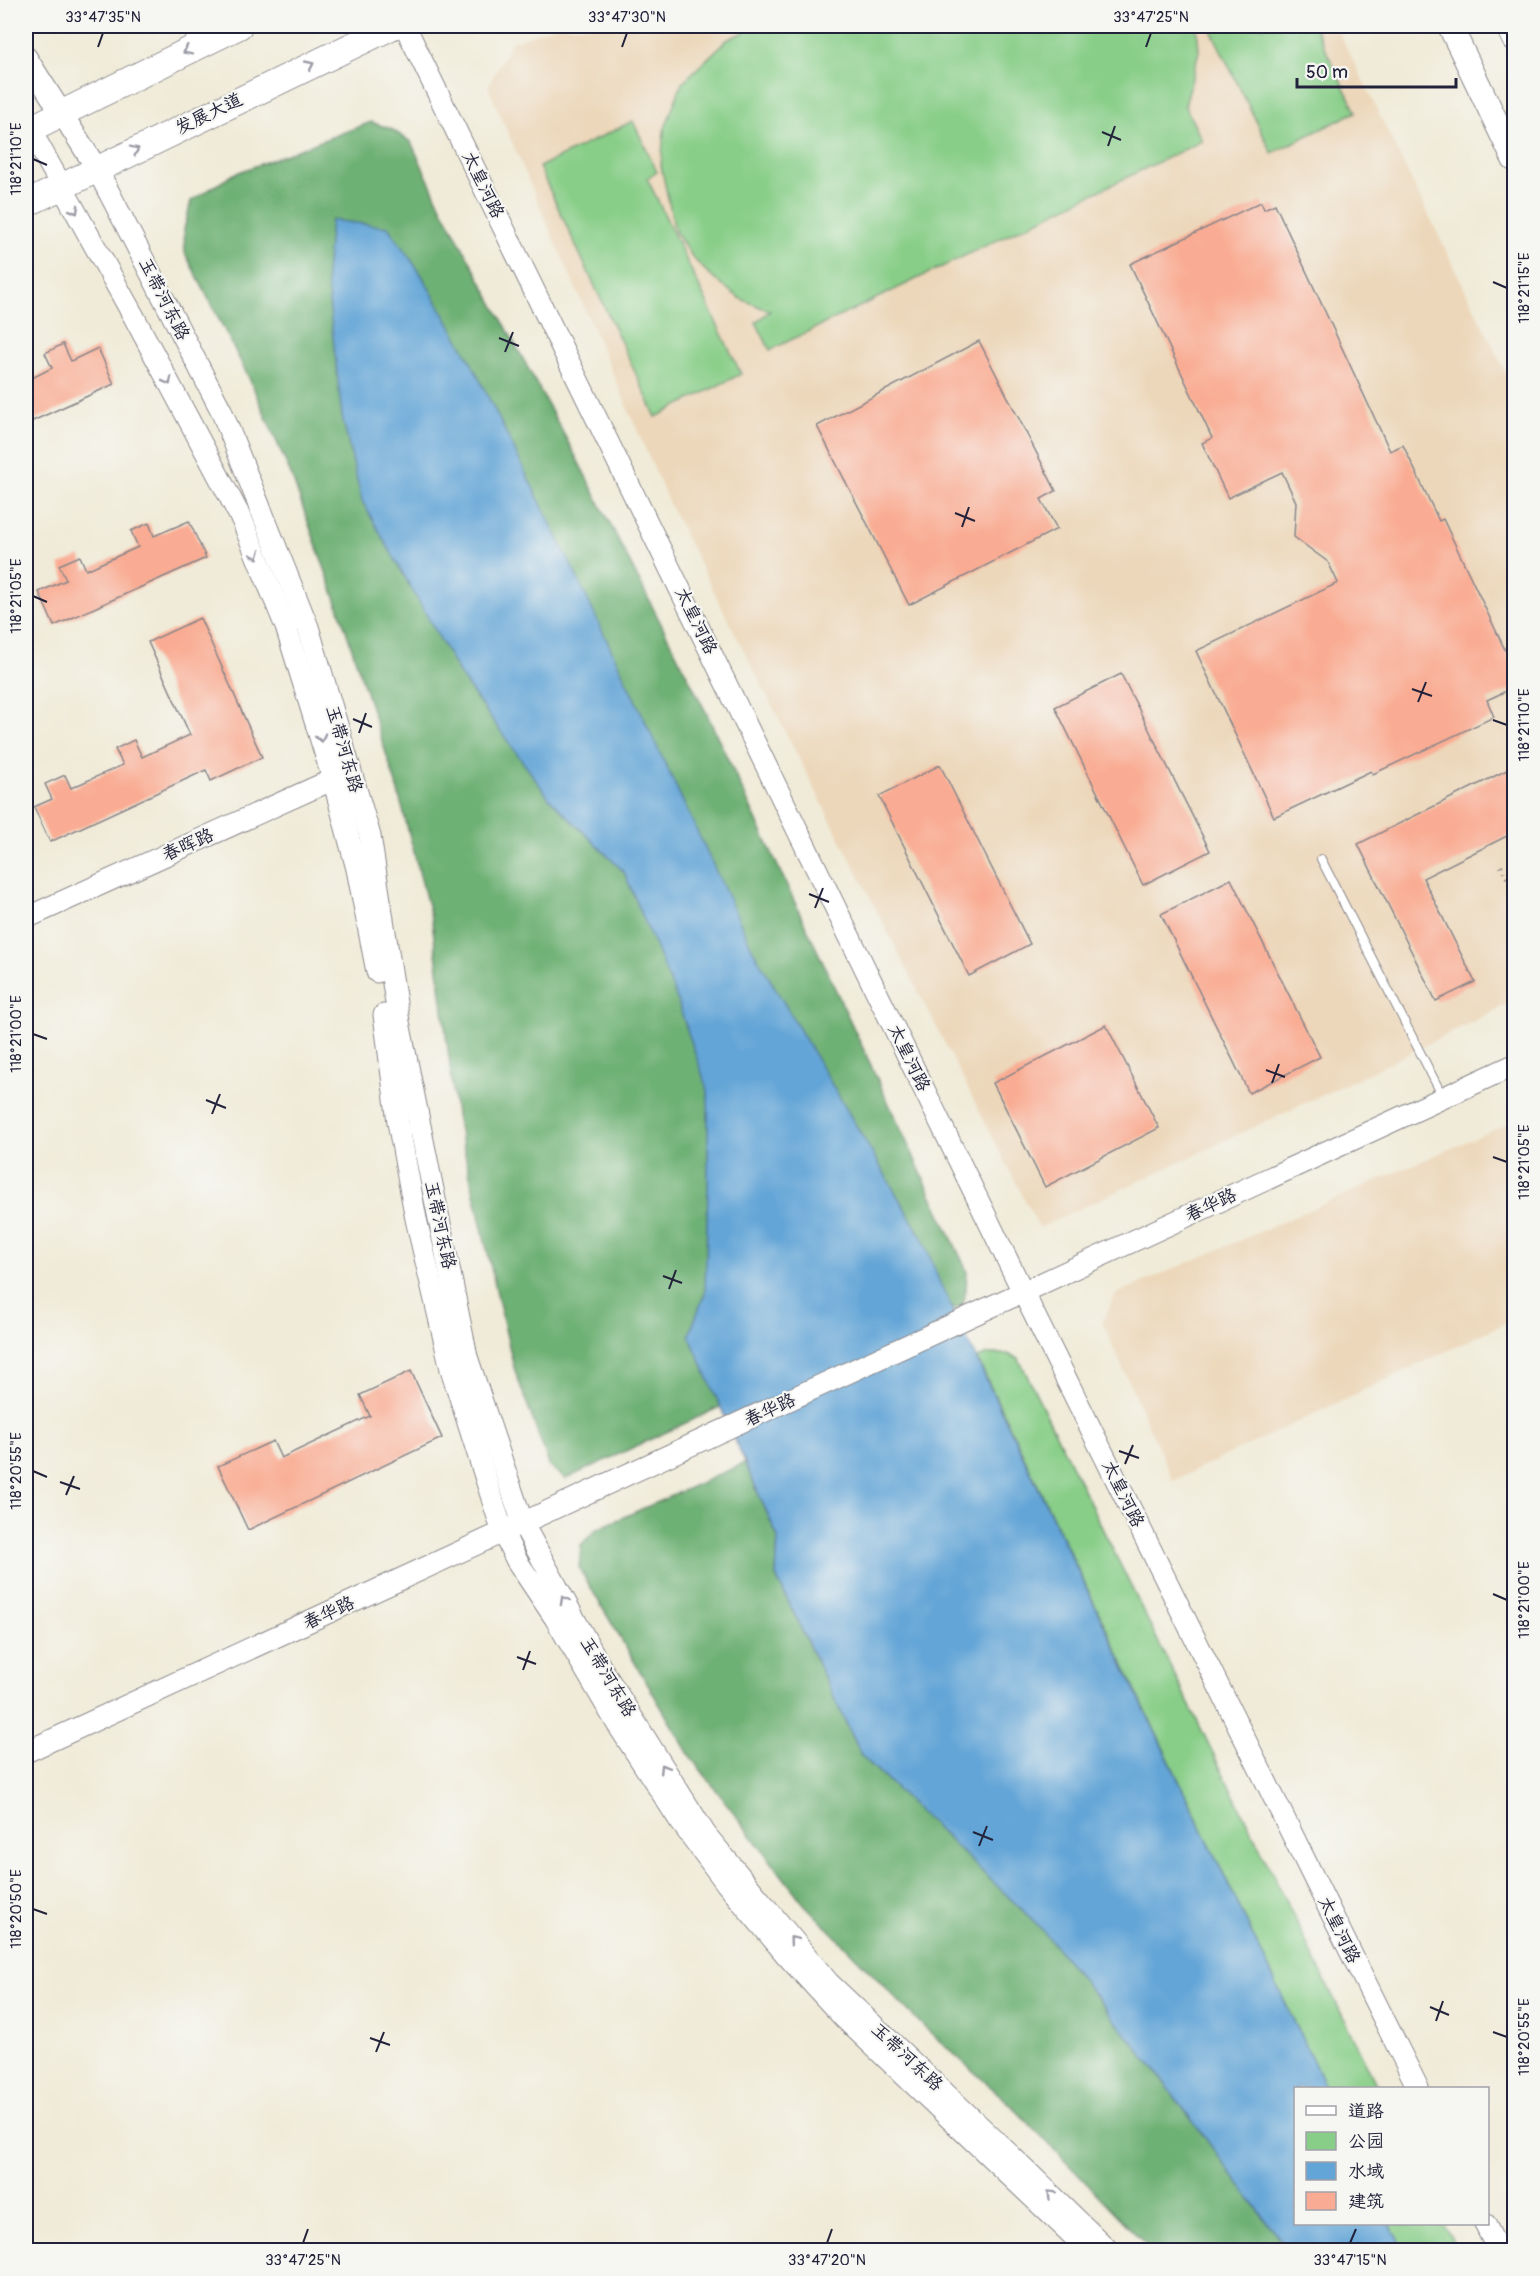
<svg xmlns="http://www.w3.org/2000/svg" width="1540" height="2276" viewBox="0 0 1540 2276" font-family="Pangolin,'LXGW WenKai TC',sans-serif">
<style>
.built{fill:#ecd7ba}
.green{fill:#88ce88;stroke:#557862;stroke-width:1.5}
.forest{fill:#6eb174;stroke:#486a58;stroke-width:1.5}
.water{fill:#64a5d7;stroke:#436489;stroke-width:1.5}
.building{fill:#f9ac93}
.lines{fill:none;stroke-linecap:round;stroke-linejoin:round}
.service-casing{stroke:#89868a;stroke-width:10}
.tertiary-casing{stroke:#89868a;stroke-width:23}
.secondary-casing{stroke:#89868a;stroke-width:26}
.primary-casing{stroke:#89868a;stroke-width:28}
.path{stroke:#89868a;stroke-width:4;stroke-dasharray:1.5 4.5;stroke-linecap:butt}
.service{stroke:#fff;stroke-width:8}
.tertiary{stroke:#fff;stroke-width:21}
.secondary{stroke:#fff;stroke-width:24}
.primary{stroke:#fff;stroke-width:26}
.oneway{stroke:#9c9ca7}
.ticks{fill:none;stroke:#22223b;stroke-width:2}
.labels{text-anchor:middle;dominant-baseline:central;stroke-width:4.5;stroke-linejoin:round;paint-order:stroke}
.street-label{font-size:18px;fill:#22223b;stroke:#f6f6f2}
.neatline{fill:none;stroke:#22223b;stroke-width:2}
.ticks-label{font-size:15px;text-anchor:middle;fill:#22223b}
</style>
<rect width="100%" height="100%" fill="#f6f6f2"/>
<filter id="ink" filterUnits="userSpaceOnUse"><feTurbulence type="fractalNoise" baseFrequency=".0167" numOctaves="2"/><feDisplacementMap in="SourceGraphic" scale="12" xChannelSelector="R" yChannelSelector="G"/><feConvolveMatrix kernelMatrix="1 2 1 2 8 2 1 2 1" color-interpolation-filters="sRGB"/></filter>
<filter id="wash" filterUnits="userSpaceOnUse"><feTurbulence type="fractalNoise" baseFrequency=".008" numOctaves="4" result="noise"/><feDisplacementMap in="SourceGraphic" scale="24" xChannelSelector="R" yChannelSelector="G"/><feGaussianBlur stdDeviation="1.35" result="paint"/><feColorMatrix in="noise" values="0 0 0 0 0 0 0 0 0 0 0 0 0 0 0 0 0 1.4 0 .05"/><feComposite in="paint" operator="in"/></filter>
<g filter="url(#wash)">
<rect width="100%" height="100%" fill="#f0ebd8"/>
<g class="built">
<path d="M556 26H1336L1514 389V1001L1378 1069 1039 1228 671 508 488 87 511 42Z"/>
<path d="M1514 1121V1319L1173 1481 1102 1322 1116 1294Z"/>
</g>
<g class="green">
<path d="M757 26H1197L1199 51 1185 106 1202 141 770 350 756 322 770 311 741 299 714 279 693 258 675 231 661 166 664 131 682 83 727 40Z"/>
<path d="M1209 26H1314L1356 112 1272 153Z"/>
<path d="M633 121 657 172 647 178 741 374 656 417 539 167Z"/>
<path d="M989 1354H1008L1019 1359 1378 2088H1326L977 1358Z"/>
<path d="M1390 2224H1444L1457 2250H1403Z"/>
</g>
<g class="forest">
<path d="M371 122 391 129 411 142 442 209 574 453 705 710 967 1271 966 1291 962 1306 720 1407 566 1479 550 1467 514 1368 456 1115 432 921 396 784 338 606 292 477 249 378 185 253 184 229 191 201 234 174Z"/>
<path d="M745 1463 778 1538 776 1576 862 1756 1040 1927 1152 2066 1288 2250H1151L1012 2106 924 2027 804 1904 690 1756 579 1568 581 1545 597 1529Z"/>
</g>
<path class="water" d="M331 220 388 227 421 274 471 362 577 577 754 952 924 1241 940 1283 1326 2088H1296V2224H1390L1403 2250H1288L1152 2066 1040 1927 862 1756 776 1576 778 1538 689 1335 705 1293 708 1185V1091L675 994 624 872 549 798 462 678 362 501 342 416 326 274Z"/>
<g id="blocks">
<g class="building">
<path d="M1261 202 1264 209 1275 204 1390 451 1403 445 1439 521 1443 519 1515 671V687L1487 700 1494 717 1373 774 1371 771 1274 817 1196 651 1338 583 1328 562 1294 537 1296 502 1282 472 1228 498 1202 443 1212 438 1130 264Z"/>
<path d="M979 341 1056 491 1041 499 1057 529 909 605 817 426Z"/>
<path d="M63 344 71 361 98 348 114 384 26 424V381L52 368 45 353Z"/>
<path d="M189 521 206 558 54 626 39 592 66 580 59 565 80 556 86 570 138 547 131 531 149 523 154 536Z"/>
<path d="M200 618 262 757 211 781 206 770 50 842 34 807 52 799 45 784 65 775 71 788 123 765 115 749 134 740 142 757 190 735 148 642Z"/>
<path d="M1121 674 1210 851 1143 885 1055 707Z"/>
<path d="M940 765 1030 944 969 976 879 796Z"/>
<path d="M1515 766V832L1423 878 1475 982 1436 1001 1358 844Z"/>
<path d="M1231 879 1320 1057 1249 1093 1161 914Z"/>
<path d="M1106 1025 1159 1128 1045 1187 993 1083Z"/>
<path d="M411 1371 442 1438 248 1530 218 1466 273 1441 281 1458 370 1416 360 1395Z"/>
</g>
</g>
</g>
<g filter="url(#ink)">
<use href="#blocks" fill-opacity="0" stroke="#89868a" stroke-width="1.5"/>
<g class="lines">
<defs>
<path id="service" d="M1321 859 1443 1097"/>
<g id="tertiary">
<path d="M405 26 1023 1292 1418 2088"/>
<path d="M26 57 97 169 221 410 308 627 370 836 399 1022 467 1357 523 1524 600 1666 706 1835 828 1982 1027 2171 1108 2250"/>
<path d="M26 122 133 315 242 520 286 627 333 779 357 869 377 972"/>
<path d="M26 918 345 774"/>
<path d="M384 1015 398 1122 416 1219 451 1369 503 1533 517 1561 555 1618 616 1722 680 1821 726 1883 788 1957 844 2018 1088 2250"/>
<path d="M26 1752C522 1524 1018 1294 1514 1065"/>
<path d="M1485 2224 1498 2250"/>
</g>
<g id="secondary">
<path d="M1450 26 1514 159"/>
<path d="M1508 26 1514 39"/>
</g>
<g id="primary">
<path d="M26 131 239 26"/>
<path d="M26 204 393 26"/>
</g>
</defs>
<use href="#service" class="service-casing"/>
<use href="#tertiary" class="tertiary-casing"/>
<use href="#secondary" class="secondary-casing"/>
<use href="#primary" class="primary-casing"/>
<path class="path" d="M1501 866 1514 892"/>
<use href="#service" class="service"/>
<use href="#tertiary" class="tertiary"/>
<use href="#secondary" class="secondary"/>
<use href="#primary" class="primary"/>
</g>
<defs><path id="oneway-chevron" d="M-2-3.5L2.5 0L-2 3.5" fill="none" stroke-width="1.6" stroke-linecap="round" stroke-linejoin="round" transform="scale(1.5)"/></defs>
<g class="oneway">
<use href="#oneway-chevron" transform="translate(187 51) rotate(154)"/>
<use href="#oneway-chevron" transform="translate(310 65) rotate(-25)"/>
<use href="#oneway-chevron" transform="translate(135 150) rotate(-26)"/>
<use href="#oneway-chevron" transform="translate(75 210) rotate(61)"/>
<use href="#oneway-chevron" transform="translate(168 381) rotate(62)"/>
<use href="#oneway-chevron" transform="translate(256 555) rotate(67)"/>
<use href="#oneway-chevron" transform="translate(321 738) rotate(73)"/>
<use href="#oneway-chevron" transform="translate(564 1600) rotate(-119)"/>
<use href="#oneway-chevron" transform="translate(664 1768) rotate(-122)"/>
<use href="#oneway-chevron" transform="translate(793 1940) rotate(-130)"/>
<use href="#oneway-chevron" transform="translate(1051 2194) rotate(-135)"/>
</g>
</g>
<path class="ticks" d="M98 47 103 33M622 47 627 33M1146 47 1151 33M1102 132 1121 140M1108 146 1115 126M33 159 47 165M1493 282 1507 288M499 338 519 346M505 352 513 332M955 513 975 521M962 527 969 507M33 596 47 602M1412 689 1432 696M1418 702 1426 682M353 719 372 727M1493 720 1507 725M359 733 366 713M809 894 829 902M815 908 823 888M33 1034 47 1039M1266 1070 1285 1077M1272 1083 1279 1064M206 1100 226 1108M212 1114 220 1094M1493 1157 1507 1162M663 1276 682 1283M669 1289 676 1270M1119 1451 1139 1458M1125 1464 1133 1445M33 1471 47 1477M60 1482 80 1489M66 1495 74 1476M1493 1594 1507 1600M517 1657 536 1664M523 1670 530 1651M973 1832 993 1840M979 1846 987 1826M33 1909 47 1914M1430 2007 1449 2015M1436 2021 1443 2001M1493 2032 1507 2037M370 2038 390 2045M376 2052 384 2032M303 2243 308 2229M827 2243 832 2229M1350 2243 1356 2229"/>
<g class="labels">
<g class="street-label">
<text transform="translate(209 114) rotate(-26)">发展大道</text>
<text transform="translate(483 185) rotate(64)">太皇河路</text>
<text transform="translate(164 299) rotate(63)">玉带河东路</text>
<text transform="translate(696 621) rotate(64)">太皇河路</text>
<text transform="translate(344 749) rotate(74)">玉带河东路</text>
<text transform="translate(188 845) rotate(-24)">春晖路</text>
<text transform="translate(909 1058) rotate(64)">太皇河路</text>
<text transform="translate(1211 1205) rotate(-25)">春华路</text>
<text transform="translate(440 1225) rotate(78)">玉带河东路</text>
<text transform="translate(770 1410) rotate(-25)">春华路</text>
<text transform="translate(1123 1494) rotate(64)">太皇河路</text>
<text transform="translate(329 1613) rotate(-25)">春华路</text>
<text transform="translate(608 1677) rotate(59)">玉带河东路</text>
<text transform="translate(1339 1930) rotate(64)">太皇河路</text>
<text transform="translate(907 2057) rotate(43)">玉带河东路</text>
</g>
</g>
<rect width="1540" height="2276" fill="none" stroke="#f6f6f2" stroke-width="66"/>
<rect x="1294" y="2087" width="195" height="138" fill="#f6f6f2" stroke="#a1a1a9" stroke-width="1.5"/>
<rect x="1306" y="2106" width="30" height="9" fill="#ffffff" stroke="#a1a1a9" stroke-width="1.5"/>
<text x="1348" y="2117" font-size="18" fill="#22223b">道路</text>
<rect x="1306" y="2132" width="30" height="18" fill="#88ce88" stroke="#a1a1a9" stroke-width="1.5"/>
<text x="1348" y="2147" font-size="18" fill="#22223b">公园</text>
<rect x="1306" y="2162" width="30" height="18" fill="#64a5d7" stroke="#a1a1a9" stroke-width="1.5"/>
<text x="1348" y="2177" font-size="18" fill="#22223b">水域</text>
<rect x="1306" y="2192" width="30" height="18" fill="#f9ac93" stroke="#a1a1a9" stroke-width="1.5"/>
<text x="1348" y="2207" font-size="18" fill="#22223b">建筑</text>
<path d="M1297 78v9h159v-9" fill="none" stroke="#22223b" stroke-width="3"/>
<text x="1306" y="78" font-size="18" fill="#22223b" stroke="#f6f6f2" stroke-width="4.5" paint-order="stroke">50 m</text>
<rect x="33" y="33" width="1474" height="2210" class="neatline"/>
<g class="ticks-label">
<text x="103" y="22">33°47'35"N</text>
<text x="627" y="22">33°47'30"N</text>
<text x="1151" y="22">33°47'25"N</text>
<text transform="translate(16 159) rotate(-90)" y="5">118°21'10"E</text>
<text transform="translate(1524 288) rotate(-90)" y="5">118°21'15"E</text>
<text transform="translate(16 596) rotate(-90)" y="5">118°21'05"E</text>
<text transform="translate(1524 725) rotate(-90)" y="5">118°21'10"E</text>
<text transform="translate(16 1034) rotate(-90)" y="5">118°21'00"E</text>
<text transform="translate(1524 1162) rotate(-90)" y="5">118°21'05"E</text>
<text transform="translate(16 1471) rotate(-90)" y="5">118°20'55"E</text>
<text transform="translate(1524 1600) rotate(-90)" y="5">118°21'00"E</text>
<text transform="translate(16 1909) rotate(-90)" y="5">118°20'50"E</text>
<text transform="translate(1524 2037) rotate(-90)" y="5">118°20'55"E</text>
<text x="303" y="2265">33°47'25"N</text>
<text x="827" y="2265">33°47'20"N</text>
<text x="1350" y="2265">33°47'15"N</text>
</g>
</svg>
